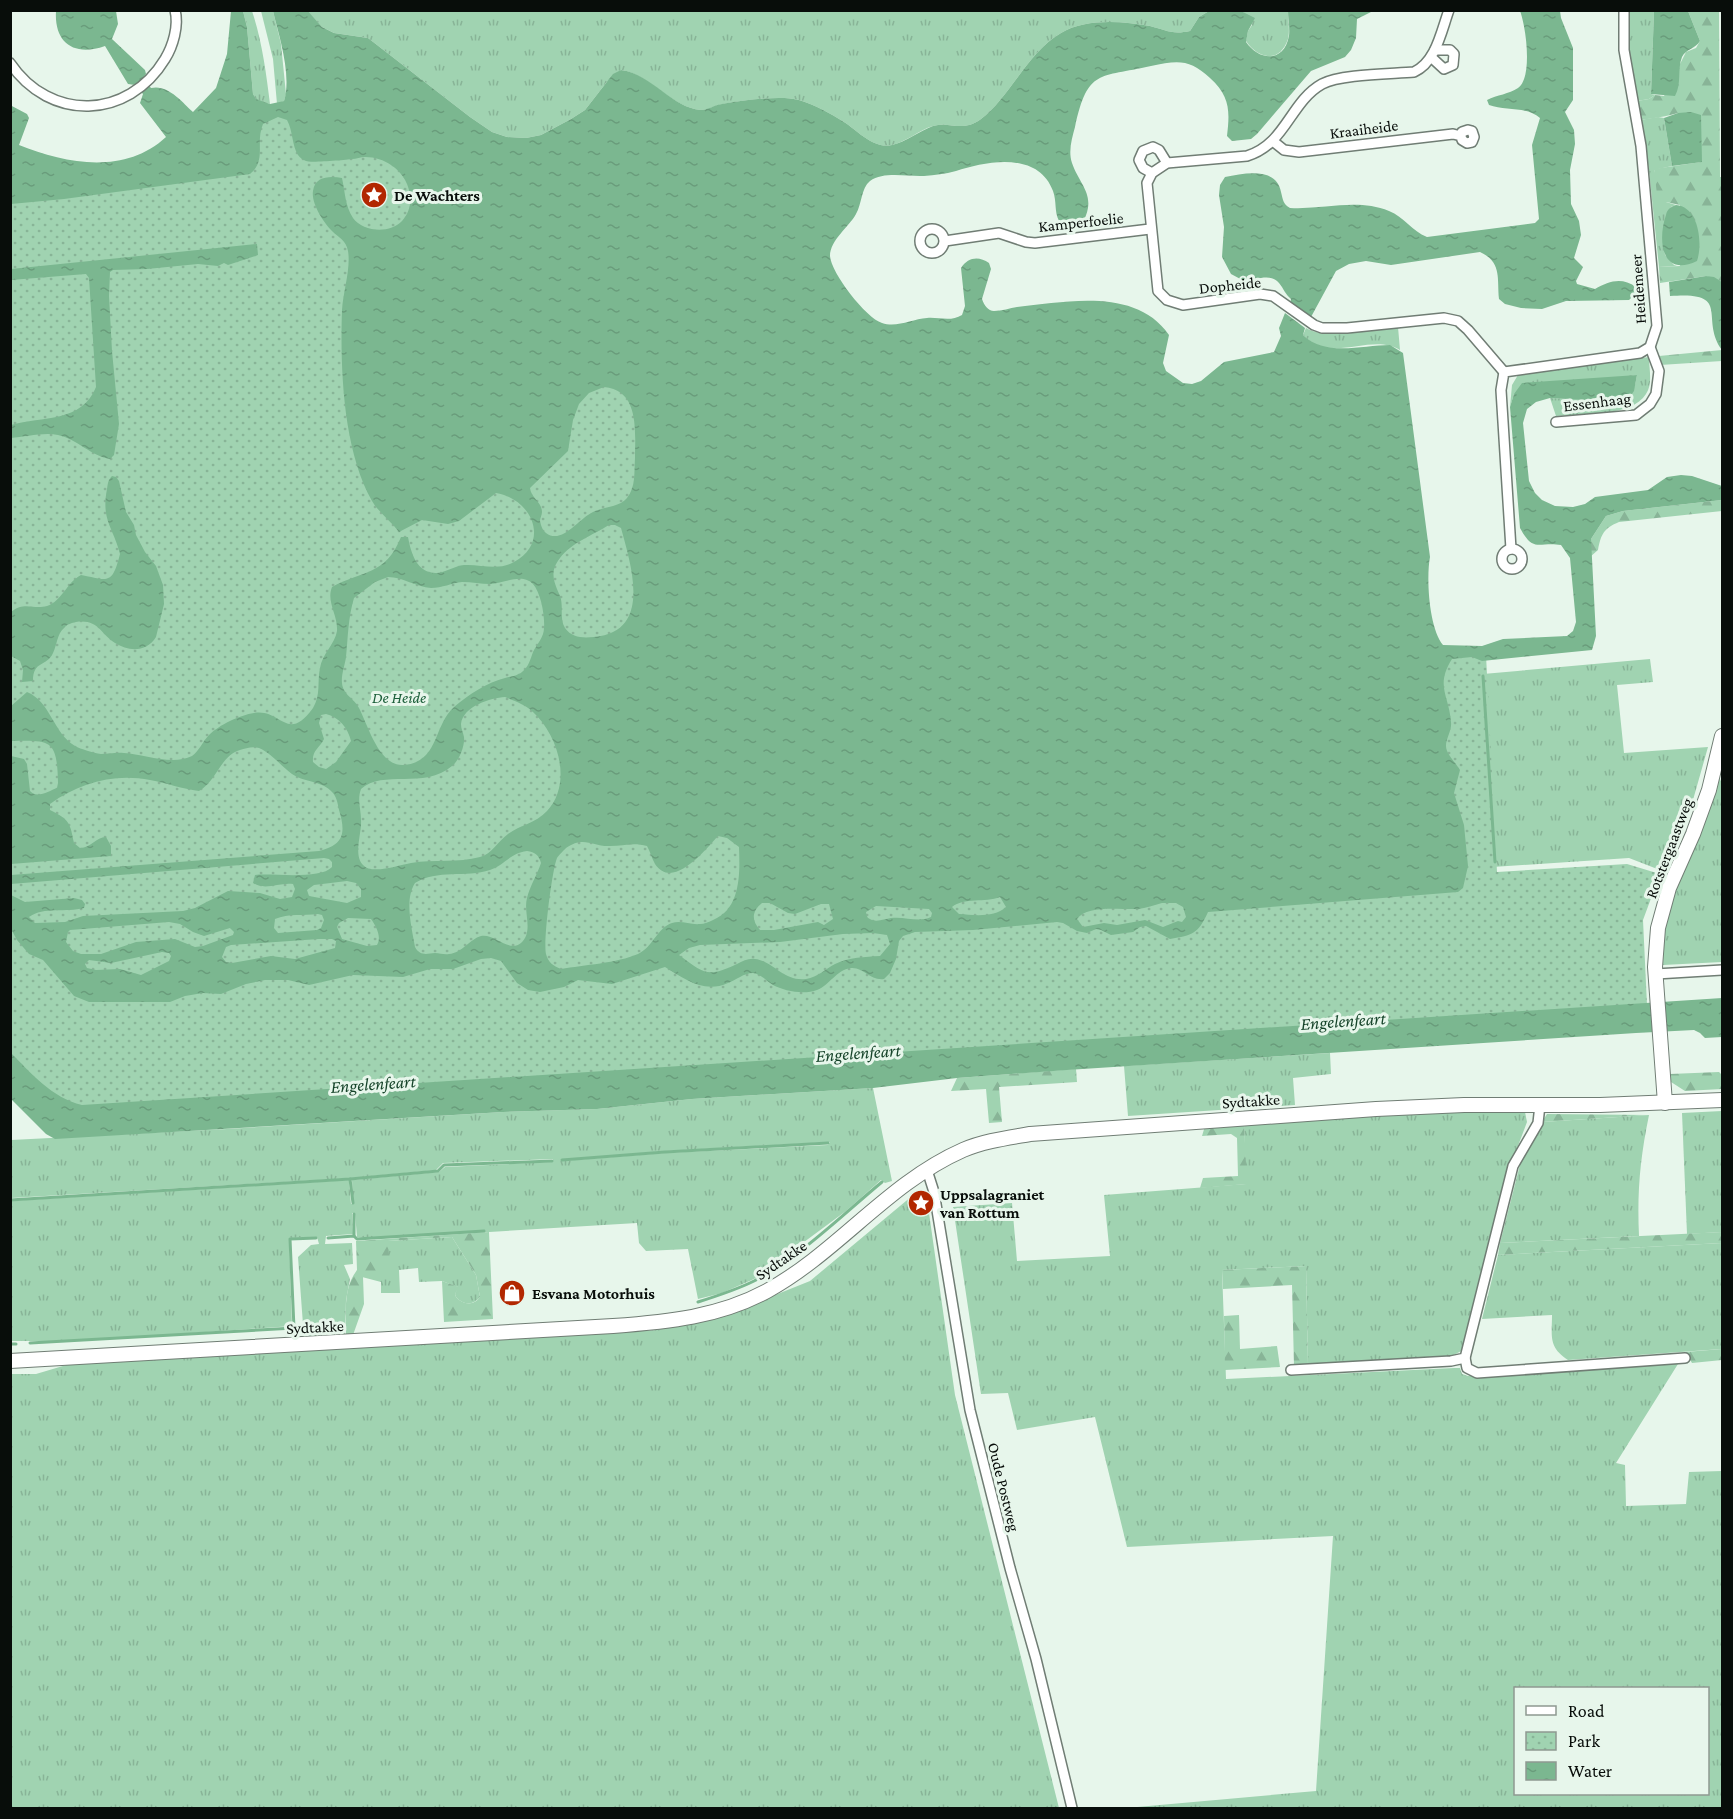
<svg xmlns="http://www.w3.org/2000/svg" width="1733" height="1819" viewBox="0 0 1733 1819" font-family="'Crimson Pro',serif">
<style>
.grass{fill:url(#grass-tufts);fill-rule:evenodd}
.forest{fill:url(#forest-firs)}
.park{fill:url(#park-dots)}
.water{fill:url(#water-ripples);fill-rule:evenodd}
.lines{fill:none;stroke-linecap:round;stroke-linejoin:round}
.stream{stroke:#7bb790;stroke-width:3}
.street-casing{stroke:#707d74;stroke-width:12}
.secondary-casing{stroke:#707d74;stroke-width:16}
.street{stroke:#fff;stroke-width:9}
.secondary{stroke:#fff;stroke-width:14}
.labels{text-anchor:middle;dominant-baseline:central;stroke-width:6;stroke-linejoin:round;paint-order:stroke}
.street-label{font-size:16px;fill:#080d0a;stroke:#e7f6eb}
.poi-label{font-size:16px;font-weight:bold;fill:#080d0a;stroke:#e7f6eb;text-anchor:start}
.park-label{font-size:16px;font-style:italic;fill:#1d603b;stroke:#e7f6eb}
.water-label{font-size:18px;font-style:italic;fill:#16442a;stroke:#e7f6eb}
</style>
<defs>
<pattern id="grass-tufts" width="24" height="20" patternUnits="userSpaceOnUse" patternTransform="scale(1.5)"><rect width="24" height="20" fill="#a0d3b1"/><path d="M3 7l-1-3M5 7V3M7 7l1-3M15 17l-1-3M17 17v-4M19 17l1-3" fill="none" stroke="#88b497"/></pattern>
<pattern id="forest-firs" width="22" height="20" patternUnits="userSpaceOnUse" patternTransform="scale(1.5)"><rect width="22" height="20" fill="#a0d3b1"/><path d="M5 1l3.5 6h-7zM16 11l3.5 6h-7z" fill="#88b497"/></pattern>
<pattern id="park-dots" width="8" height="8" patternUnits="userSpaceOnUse" patternTransform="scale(1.5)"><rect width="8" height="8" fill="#a0d3b1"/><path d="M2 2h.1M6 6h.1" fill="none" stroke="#88b497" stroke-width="1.8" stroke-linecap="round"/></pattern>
<pattern id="water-ripples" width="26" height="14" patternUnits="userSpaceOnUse" patternTransform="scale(1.5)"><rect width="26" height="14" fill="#7bb790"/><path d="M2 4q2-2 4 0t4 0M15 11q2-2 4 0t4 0" fill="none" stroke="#699c7b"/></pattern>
</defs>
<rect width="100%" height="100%" fill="#e7f6eb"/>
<g class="grass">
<path d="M243 11H252C262 41 266 72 270 104L256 100 253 94 247 27Z"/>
<path d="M261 11H273L281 44 286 94 284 101 277 104 273 59Z"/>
<path d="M307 11H1209L1199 17 1190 31C1172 35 1166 30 1150 26 1123 21 1085 18 1061 33 1028 52 1009 98 981 119 962 133 951 121 933 126 919 130 906 142 892 145 873 149 858 131 844 122 830 113 815 105 799 100 783 95 740 100 723 104 716 105 708 110 701 110 672 108 650 74 621 70L606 83 585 110 571 119 541 135 526 138 507 137 492 132 470 117 368 38 334 33 322 27Z"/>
<path d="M1241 11H1288C1288 19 1290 31 1288 39 1280 63 1259 60 1246 41L1248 31 1252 25 1247 15Z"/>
<path d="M1629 11H1654L1651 94 1655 95 1649 99 1637 101 1629 53Z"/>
<path d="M1658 117 1664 118 1672 166 1654 170 1666 202 1676 205 1671 207 1663 238 1665 255 1674 265 1677 266 1659 267 1649 170 1640 120Z"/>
<path d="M1398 327 1400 350C1371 332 1332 365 1303 335L1306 328C1327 341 1373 329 1398 327Z"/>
<path d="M1649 357C1649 369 1653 384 1646 394 1632 417 1580 414 1556 416L1550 398 1627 401 1635 385 1637 375 1514 394 1510 407 1512 385 1518 375Z"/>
<path d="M1650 659 1653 682 1617 685 1624 753 1708 747 1691 807 1665 872 1629 858 1478 868 1483 674Z"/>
<path d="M1717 774 1722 783V962L1663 965 1664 927 1679 877 1701 833Z"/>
<path d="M1330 1053 1331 1074 1293 1078 1295 1105 1128 1116 1124 1066Z"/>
<path d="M873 1088 892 1181 885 1183 881 1180 846 1211 754 1279 722 1293 698 1299 688 1249 646 1251 639 1243 637 1223 374 1239 357 1237 355 1213H352L353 1234 326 1236 325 1244 352 1243 353 1264 344 1265 350 1279 346 1300 345 1335 304 1338 298 1257 311 1245 319 1244 317 1237 289 1238 292 1326 78 1341H11L10 1201 349 1180 351 1204H353L352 1180 439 1172 445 1167 553 1162V1159L443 1163 436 1170 351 1178 11 1198V1140L227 1129 503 1112 597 1109 692 1099ZM830 1142 828 1145 665 1153 562 1161 561 1160 665 1151Z"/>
<path d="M1503 1110 1525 1112 1527 1122 1505 1180 1463 1350 1450 1357 1308 1365 1306 1266 1222 1270 1226 1379 1454 1368H1460L1462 1374 1468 1376 1674 1362 1678 1364 1616 1463 1625 1465 1626 1506 1686 1504 1689 1472 1722 1471V1808H1126L1316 1791 1333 1536 1127 1547 1095 1417 1017 1430 1008 1393 981 1394 953 1207 1012 1203 1017 1261 1110 1256 1104 1195 1246 1184 1244 1123ZM1516 1688H1708V1794H1516Z"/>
<path d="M1722 1111V1232L1687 1234 1682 1113Z"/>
<path d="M1649 1115C1640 1159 1637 1192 1639 1236L1500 1243 1522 1157 1542 1122Z"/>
<path d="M918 1191 924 1193 927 1199 955 1395 1059 1808H11V1374H36L73 1363 656 1330 723 1316 810 1281Z"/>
<path d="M452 1237 476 1275 480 1297C473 1306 463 1305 456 1297L455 1294 458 1287 442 1281 419 1282 418 1268 399 1270 400 1293H381V1282L362 1277 388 1241Z"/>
<path d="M1722 1243V1349L1568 1360C1548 1347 1552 1336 1552 1315L1482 1319 1498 1255Z"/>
</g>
<g class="forest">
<path d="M1688 11H1719L1720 177H1722V282L1706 276 1660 283 1659 267 1680 266V205L1666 202 1658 203 1654 169 1701 162 1678 113C1665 117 1653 118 1640 120L1637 101 1649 99 1655 95 1664 96 1686 52 1696 48 1700 41Z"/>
<path d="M1722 350V361L1660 365 1659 356Z"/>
<path d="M1722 500V511L1619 522C1604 528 1601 534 1598 550L1590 557 1591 539 1606 516 1623 511Z"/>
<path d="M1076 1069 1077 1082 999 1087 1002 1122 989 1123 986 1089 951 1091 957 1078Z"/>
<path d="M1719 1072 1722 1075V1089L1685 1091 1671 1082 1670 1074Z"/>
<path d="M1547 1114 1649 1115 1542 1122Z"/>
<path d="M1244 1123 1247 1184 1200 1188 1203 1178 1238 1176 1237 1138 1231 1134 1202 1136 1205 1126Z"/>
<path d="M489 1232 493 1319 444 1322 442 1281 459 1287 455 1294 456 1297C463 1305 474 1306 480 1297L476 1275 452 1237 388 1241 390 1272H370L368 1277H363L364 1304 353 1335H346C346 1313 343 1288 357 1270L356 1241Z"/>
<path d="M1722 1232V1243L1498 1255 1500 1243Z"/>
<path d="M1306 1266 1308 1365 1294 1366 1292 1285 1223 1289 1222 1270Z"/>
<path d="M1239 1315 1240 1349 1277 1346 1280 1367 1225 1370 1224 1316Z"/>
<path d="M1722 1349V1360L1692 1363 1685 1352Z"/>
</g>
<path class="park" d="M253 111 361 116 1434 653 1486 655 1497 872 1627 864 1660 874 1643 920 1647 1005 80 1108 44 1090 10 1057V185L183 160Z"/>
<g class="water">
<path d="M307 10 322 27 334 33 368 38 470 117 492 132 507 137 526 138 541 135 571 119 585 110 613 74 621 70C652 74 672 108 701 110 707 110 715 105 722 104 740 100 783 95 799 100 815 105 830 113 844 122 858 131 873 149 892 145 906 142 919 131 933 126 951 121 962 133 981 119 1009 98 1028 52 1061 33 1085 18 1123 21 1150 26 1166 30 1172 35 1190 31L1199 17 1209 11H1241L1255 18 1248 31 1246 42C1259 61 1284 63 1289 36 1290 28 1288 18 1288 11H1396L1371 12 1357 19 1356 38 1351 50 1345 57 1311 71 1257 134 1251 139 1232 141 1227 136C1230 111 1230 96 1210 78 1190 59 1178 60 1151 66 1099 78 1088 68 1075 127 1072 138 1068 151 1072 163 1080 186 1097 195 1083 222L1072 224 1059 221C1054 211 1057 202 1053 191 1038 151 987 161 956 171 945 174 935 175 924 176 908 177 884 171 870 181 861 188 862 204 856 214 849 227 830 240 830 256 831 273 866 318 882 323 897 328 912 319 927 318 939 317 951 322 962 315L965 306 961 268C968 257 979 256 989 263L991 269 982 299C984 305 988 311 994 311 1002 311 1010 308 1017 307 1066 302 1136 287 1169 335L1163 363 1166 371 1183 383 1192 384 1201 381 1224 362 1274 352 1281 336 1279 328 1285 313 1305 328 1303 335C1325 357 1362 345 1390 345L1403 353 1430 557C1426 578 1429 628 1443 645L1482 646 1503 639 1567 636 1573 631 1576 622 1570 558 1561 545C1539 541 1534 554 1520 528L1510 407 1514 394 1522 383 1637 375 1634 391 1627 401 1621 402 1550 398 1536 402 1527 409 1523 423 1529 481 1535 493 1542 500 1555 506 1573 507 1585 504 1595 497 1648 490 1667 477 1681 475 1692 476 1722 486V500L1623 511 1606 516 1591 539 1596 636 1592 650 1482 661 1472 657 1452 659C1435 686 1449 695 1451 722 1452 731 1446 738 1446 746 1446 754 1456 763 1460 770L1454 793 1464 825 1468 866 1463 888 1458 892 1208 912C1198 934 1193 935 1170 939L1146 926 1140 927 1133 932 1111 935 1101 930 1096 929 1087 933 1077 931 1063 923 1057 922 973 930 915 932 903 936 899 941 896 959 890 973 884 979C870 981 864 967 851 968 836 970 830 985 817 990 804 995 784 991 773 985 766 981 761 974 753 973 744 973 736 980 728 983 704 994 685 979 665 967L612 984 578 980 564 987 540 992 528 990 517 983 501 961 491 958 481 959 453 969H430L403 977 353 975 309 985 288 980H265L246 984 221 994 203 993 185 996 170 1002H89L74 996 43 960 29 954 17 940 11 929V895L25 902 74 898 82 900 85 904 84 908C66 913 44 906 29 917L35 923 65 922 83 916 183 911 195 908 228 891 260 893 280 899 292 897 295 889 293 884C280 882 265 891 253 883L255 875C273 873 320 880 332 867V862L329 859 324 858 11 884V875L319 851C344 845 346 833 339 810 338 805 337 798 333 793 322 780 305 783 292 774 281 766 271 753 259 748 253 746 246 748 240 750 220 756 217 781 199 791 182 789 167 783 150 780 114 773 79 783 50 804V810C70 820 70 823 74 843L80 848C91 848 96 837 106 837L111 846V856L11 864V756L24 759 27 764 30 791C37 799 49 791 57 788L58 783C57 740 52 740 11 741V706L27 692C51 702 53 733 75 746 81 749 93 753 101 754 108 754 116 752 124 753 144 754 172 766 192 756 199 751 203 741 209 735 219 725 240 715 254 713 281 708 287 744 313 708 321 695 317 682 320 668 322 654 335 644 337 631 338 615 326 602 332 587 363 570 385 576 401 537H408C411 553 417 574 437 573 446 572 455 566 464 565 481 564 498 571 514 562 551 542 532 499 496 493L459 521 448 524 422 520 399 532C391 521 379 513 372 501 343 450 340 368 342 310 343 292 351 268 348 251 346 240 339 238 332 231 323 222 311 203 313 191 315 176 330 176 342 178 345 191 345 206 353 218 363 232 390 234 402 221 418 204 409 176 391 165 384 160 375 157 365 157 361 157 356 159 352 159 346 160 310 163 306 161 303 160 300 158 298 155 292 146 293 131 287 120L278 117 263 124C255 143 267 160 250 174L64 199 11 204 10 105 27 114 29 118 19 145C66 164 125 175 166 137L140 103 143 94 135 85 128 84 105 46C74 57 54 43 56 11H116L118 24 112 39 145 70 146 74 143 78 151 88C168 84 182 102 193 112L216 88 227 54 231 11H243L247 27 253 94 256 99 270 104 284 101C292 75 279 36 273 11ZM604 387C640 390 635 432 635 458 634 472 636 487 627 498 620 507 603 507 593 512 578 519 562 545 546 533 543 531 541 526 540 521 540 518 542 515 542 512 542 502 531 498 530 488L568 451 573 420 579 404 589 393ZM609 525H615L621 528C631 565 653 632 594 637 583 638 572 638 565 628 559 618 564 606 560 596 554 582 549 572 560 558 571 543 593 535 609 525ZM388 577C403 577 416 587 431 588 442 588 452 583 462 582 472 582 481 584 490 584 503 584 522 572 533 584 541 593 545 616 544 628 544 637 537 644 533 652 530 660 529 666 522 672 517 676 512 676 505 678 488 682 468 695 454 707 433 726 439 762 404 765 379 767 368 725 359 708 354 698 343 695 342 683 341 675 345 665 346 657 348 637 348 618 354 598L375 582ZM505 697C515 701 526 705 533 712 558 735 573 783 547 811 536 823 520 825 508 834 498 841 492 854 480 857 458 863 434 859 411 863 400 865 371 875 363 865 353 855 362 833 361 820 361 809 357 800 361 789 383 769 424 790 452 766 459 761 465 746 464 737 463 732 461 729 461 724 463 706 491 698 505 697ZM326 714C339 717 348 728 351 741L336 762 326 769 319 767 313 762C312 750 319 749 324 739L319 723 321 715ZM718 836 727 838 739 847C740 873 741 909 713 920 709 922 704 924 700 924 690 925 681 920 672 923 657 928 653 947 638 954 617 963 584 965 561 969 553 966 548 962 546 954 543 942 552 870 557 858 559 855 564 850 566 848 584 835 593 847 610 846 624 846 633 842 647 846 650 851 652 859 655 864 673 891 706 849 718 836ZM527 851C535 852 539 855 541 863 537 875 530 886 527 898 523 913 534 931 521 943 509 953 494 933 481 936 470 939 462 953 449 954 444 955 440 953 435 953 426 954 420 956 415 947 412 928 404 900 415 883 437 869 466 878 490 870 505 865 510 853 527 851ZM347 881 356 883 361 889V897L347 903 309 896 307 890 314 885ZM1000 897 1006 907C994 918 974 915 959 914L952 907C964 897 985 903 1000 897ZM762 903H770L788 913 795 914 821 904H829L833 919 824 925 818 922 774 930H760C751 920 752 911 762 903ZM1162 903H1176L1183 907 1186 917 1182 922 1178 921 1163 927 1145 920 1117 925 1104 923 1083 927 1077 919C1087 904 1122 910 1138 909 1146 908 1154 905 1162 903ZM876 906 929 909 932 913 931 917C918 923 905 916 891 918 885 919 878 922 872 920 867 918 867 917 866 912ZM318 914 322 915 324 920 321 928 317 930 278 933 274 928 275 919C289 913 303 916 318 914ZM348 918 371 919C376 926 382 937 377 945L367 946 342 939 337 927 339 923ZM169 922 180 924 193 932 204 936 230 928 234 932 233 935 203 946 195 947 175 939 136 942 101 954H81L73 951 66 942 68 932 70 930ZM873 933 887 935 890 944 880 956C865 957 849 957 835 964 825 969 818 977 806 979 784 982 773 961 755 959 749 958 743 961 737 964 707 978 705 974 679 955L689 948 700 945 780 942 843 934ZM319 939H332L336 941 335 948 295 959 271 956 232 963 226 962 222 957 226 947 231 945ZM162 952 169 953 171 956 169 961 141 975 120 969 96 970 87 968 85 964 89 960 111 963Z"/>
<path d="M1520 11H1560L1561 18 1573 48V100L1565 112 1574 130 1575 144 1570 170 1571 204 1579 221 1581 235 1574 258 1583 267 1576 281 1577 284 1595 289C1609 281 1622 277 1636 287L1635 294 1629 300 1566 301 1542 309 1521 308 1505 304 1499 299C1497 278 1502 262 1480 252L1391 265 1366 261 1349 264 1336 271 1311 317 1290 305 1291 299C1285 294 1284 289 1279 283 1271 273 1256 279 1246 282L1231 274 1222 257 1224 227 1219 195 1220 185 1225 177C1246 173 1276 167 1281 192 1283 200 1283 204 1290 208 1323 210 1357 198 1389 211 1404 217 1412 231 1427 237L1535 223 1539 219 1532 145 1540 118C1526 106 1505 111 1489 105L1487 100C1497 95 1509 94 1518 88 1533 78 1526 26 1520 11Z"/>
<path d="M1654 11H1688L1700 41C1695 49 1686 49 1682 57 1677 69 1682 84 1675 96L1651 94Z"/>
<path d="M1691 112 1701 115 1702 162 1672 166 1664 118 1678 113Z"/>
<path d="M1676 205C1699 207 1703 243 1697 261 1662 278 1657 241 1666 215 1667 209 1671 207 1676 205Z"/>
<path d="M257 244 258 255 228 265 224 263 218 266 198 264 147 269 113 270 110 272 109 296 112 351 119 424 114 455 110 459C91 456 77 439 58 435 44 432 25 437 11 438V425C42 416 82 423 96 387L89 278 86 274 11 280V269Z"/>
<path d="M1706 276 1714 277 1722 282V350C1699 318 1733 291 1670 296L1669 282Z"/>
<path d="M112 476 116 477 119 481 126 512 134 525 136 535 145 552 156 566 163 585 164 604 156 637C147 652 129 652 115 643 100 634 99 619 76 622 72 623 67 624 64 628 57 634 57 645 53 653 47 667 33 660 33 681L22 682 23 670 20 661 11 656V612C25 601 33 610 47 606 62 601 67 582 81 575 108 580 112 586 120 554 113 527 101 520 107 489 108 483 108 480 112 476Z"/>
<path d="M1722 998V1037L1705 1038 1700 1033 1694 1030 1636 1033 1067 1070 957 1078 873 1088 692 1099 597 1109 503 1112 55 1139 46 1134 11 1099 10 1052C31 1073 52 1098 82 1105Z"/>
</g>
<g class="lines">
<g class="stream">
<path d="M1483 676 1495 862"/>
<path d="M562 1160 665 1152 828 1143"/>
<path d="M350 1179 353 1203"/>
<path d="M10 1200 350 1179 438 1171 444 1165 552 1161"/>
<path d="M354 1214V1236"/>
<path d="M328 1238 354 1236 357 1239 484 1231"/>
<path d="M698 1302C717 1296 736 1290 754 1281 801 1256 841 1216 882 1182"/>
<path d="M30 1343 294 1328 290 1239 316 1238"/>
<path d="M10 1344H16"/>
</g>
<defs>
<g id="street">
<path d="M1449 10C1441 32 1436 62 1414 72 1391 74 1340 74 1322 84 1290 102 1286 144 1247 156L1167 163 1152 173 1147 183 1158 291 1167 300 1183 305 1260 294 1273 296 1314 325 1322 328H1347L1444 318 1458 321 1468 330 1504 372"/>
<path d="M1431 57 1444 69 1453 65 1454 54 1450 50H1435"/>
<path d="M10 63C50 122 128 120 165 59 173 46 179 26 175 10"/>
<path d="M1274 142 1284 150 1299 152 1453 134 1461 136 1462 132 1468 130 1472 131 1474 137 1472 142 1467 143 1462 140 1461 136"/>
<path d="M1152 173 1143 168 1139 160 1143 151 1153 147 1159 150 1167 163"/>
<circle cx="932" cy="241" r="12"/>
<path d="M945 241 999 233 1026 242 1035 243 1150 229"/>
<path d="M1556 422 1636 415 1650 404 1656 394 1659 371 1650 347"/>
<path d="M1511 549 1501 390 1504 372 1640 353 1650 347 1657 326 1641 146 1624 50V10"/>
<circle cx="1512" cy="559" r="10"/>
<path d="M1656 974 1722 970"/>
<path d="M927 1170 934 1192 970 1410 1010 1568 1036 1659 1072 1808"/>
<path d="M1465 1358 1467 1368 1477 1373 1685 1358"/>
<path d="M1291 1370 1451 1361 1465 1358 1513 1166 1538 1123 1540 1105"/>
</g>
<g id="secondary">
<path d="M1665 1103 1655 967 1658 928 1669 888 1693 834 1709 790 1722 736"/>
<path d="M10 1361 613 1326C668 1322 719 1317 767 1291 838 1252 888 1183 963 1150 984 1141 1007 1138 1030 1134L1376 1109 1464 1105H1600L1722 1100"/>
</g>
</defs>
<use href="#street" class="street-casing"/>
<use href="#secondary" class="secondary-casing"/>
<use href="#street" class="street"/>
<use href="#secondary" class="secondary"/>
</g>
<defs>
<symbol id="sight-disc" viewBox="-11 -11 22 22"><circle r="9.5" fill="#b22700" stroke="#e7f6eb"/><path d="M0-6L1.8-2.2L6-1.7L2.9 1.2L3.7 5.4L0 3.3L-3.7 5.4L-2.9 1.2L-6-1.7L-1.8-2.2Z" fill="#fff"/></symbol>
<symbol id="shop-disc" viewBox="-11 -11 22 22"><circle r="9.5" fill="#b22700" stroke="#e7f6eb"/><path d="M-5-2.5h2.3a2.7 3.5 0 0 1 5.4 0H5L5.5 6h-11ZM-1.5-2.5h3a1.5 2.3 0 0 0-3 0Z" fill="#fff"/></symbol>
</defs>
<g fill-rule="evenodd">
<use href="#sight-disc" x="359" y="180" width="30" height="30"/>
<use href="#sight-disc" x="906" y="1188" width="30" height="30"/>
<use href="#shop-disc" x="497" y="1278" width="30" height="30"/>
</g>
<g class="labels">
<g class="street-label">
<text transform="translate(1364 129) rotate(-7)">Kraaiheide</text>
<text transform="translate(1081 222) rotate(-6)">Kamperfoelie</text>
<text transform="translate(1230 285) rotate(-6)">Dopheide</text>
<text transform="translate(1638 289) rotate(-94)">Heidemeer</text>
<text transform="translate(1597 402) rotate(-7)">Essenhaag</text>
<text transform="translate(1669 848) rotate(-69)">Rotstergaastweg</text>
<text transform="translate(1251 1101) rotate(-4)">Sydtakke</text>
<text transform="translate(781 1260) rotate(-34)">Sydtakke</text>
<text transform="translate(315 1327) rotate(-3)">Sydtakke</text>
<text transform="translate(1004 1487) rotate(76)">Oude Postweg</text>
</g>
<g class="poi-label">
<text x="394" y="195">De Wachters</text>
<text x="940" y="1194">Uppsalagraniet<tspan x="940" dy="18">van Rottum</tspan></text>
<text x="532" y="1293">Esvana Motorhuis</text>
</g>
<g class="park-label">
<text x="399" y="697">De Heide</text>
</g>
<g class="water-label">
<text transform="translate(1343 1021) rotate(-4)">Engelenfeart</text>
<text transform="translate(858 1053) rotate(-4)">Engelenfeart</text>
<text transform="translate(373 1084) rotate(-4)">Engelenfeart</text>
</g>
</g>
<rect width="1733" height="1819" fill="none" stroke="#080d0a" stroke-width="24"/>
<rect x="1514" y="1687" width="195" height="108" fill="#e7f6eb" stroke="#8e9991" stroke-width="1.5"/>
<rect x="1526" y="1706" width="30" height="9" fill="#ffffff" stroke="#8e9991" stroke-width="1.5"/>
<text x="1568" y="1717" font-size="18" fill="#080d0a">Road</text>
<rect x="1526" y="1732" width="30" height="18" fill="url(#park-dots)" stroke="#8e9991" stroke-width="1.5"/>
<text x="1568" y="1747" font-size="18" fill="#080d0a">Park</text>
<rect x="1526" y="1762" width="30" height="18" fill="url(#water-ripples)" stroke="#8e9991" stroke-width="1.5"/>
<text x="1568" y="1777" font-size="18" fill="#080d0a">Water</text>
</svg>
